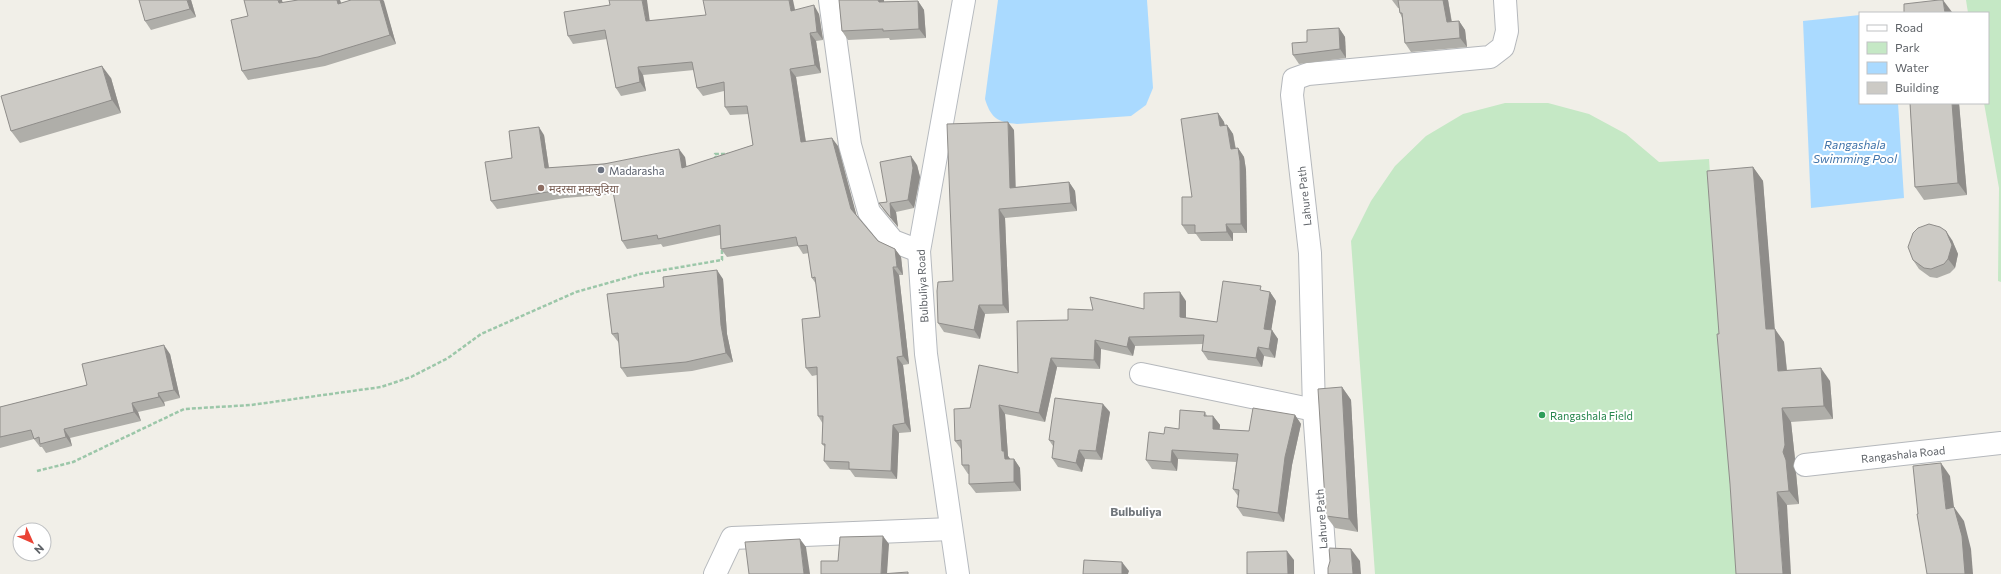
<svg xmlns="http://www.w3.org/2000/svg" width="2001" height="574" viewBox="0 0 2001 574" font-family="Commissioner,'Noto Sans Devanagari',sans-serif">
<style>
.green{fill:#c5e8c5}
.water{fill:#aadaff}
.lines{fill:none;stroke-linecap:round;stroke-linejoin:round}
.minor-casing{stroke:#b5b8bc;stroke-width:24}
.secondary-casing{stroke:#b6babf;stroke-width:24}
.path{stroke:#9cc7a9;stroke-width:2.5;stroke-dasharray:4 2;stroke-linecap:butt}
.minor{stroke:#fff;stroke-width:22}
.secondary{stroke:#fff;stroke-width:22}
.wall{fill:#afaea9}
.shaded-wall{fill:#8f8d8a}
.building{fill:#cccac5;stroke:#8f8d8a}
.worship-dot{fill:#6b7280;stroke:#fff;stroke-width:1.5}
.education-dot{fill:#8d6e63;stroke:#fff;stroke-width:1.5}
.leisure-dot{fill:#2e9e5b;stroke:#fff;stroke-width:1.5}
.labels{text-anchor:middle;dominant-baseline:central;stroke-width:4;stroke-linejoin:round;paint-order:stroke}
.worship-label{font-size:11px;fill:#5b616d;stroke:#fff;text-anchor:start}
.education-label{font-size:11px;fill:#785e54;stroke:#fff;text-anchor:start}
.street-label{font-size:11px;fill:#5f6368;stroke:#fff}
.leisure-label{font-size:11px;fill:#27864d;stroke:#fff;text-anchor:start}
.water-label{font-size:12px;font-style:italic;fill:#4174aa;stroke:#fff}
.neighbourhood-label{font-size:12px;font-weight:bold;fill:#70757a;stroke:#fff}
</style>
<rect width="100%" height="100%" fill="#f1efe8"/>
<g class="green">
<path d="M1966 0H2001V282L1998 281 1999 188 1984 103H1988V13H1968Z"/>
<path d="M1505 103H1548L1589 114 1626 134 1659 162 1709 159 1737 574H1375L1351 241 1371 201 1395 166 1426 136 1463 114Z"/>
</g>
<g class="water">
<path d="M998 0H1147L1153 88 1146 105 1131 116 1017 124C997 122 991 118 985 99Z"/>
<path d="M1860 15V103H1898L1904 198 1811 208 1803 21Z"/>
</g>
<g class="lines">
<defs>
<g id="minor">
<path d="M830 0 850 145 869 212 893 241 919 251"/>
<path d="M1141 374 1314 410"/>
<path d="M1805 465 2001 443"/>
<path d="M715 574 732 538 951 529"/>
<path d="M1326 574 1314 410 1310 253 1292 95 1294 79 1308 74 1490 57 1503 47 1507 31 1505 0"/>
</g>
<path id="secondary" d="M958 574 926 354 919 251 964 0"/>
</defs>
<use href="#minor" class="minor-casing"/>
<use href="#secondary" class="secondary-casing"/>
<g class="path">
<path d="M716 160 715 154H728"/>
<path d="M37 471 73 462 184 409 251 405 381 387 411 377 448 358 481 334 576 292 640 274 722 260V248"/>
</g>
<use href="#minor" class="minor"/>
<use href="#secondary" class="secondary"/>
</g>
<g class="wall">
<path d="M191 0 196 17 151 30 145 21Z"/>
<path d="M298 0H340L341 3 351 0H383L396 44 325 66 248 80 242 71 248 16 283 3Z"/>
<path d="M839 0H884V2L918 1 924 10 926 38 890 40 889 38 848 40 842 31Z"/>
<path d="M1392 0H1448L1452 22 1459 21 1465 30 1467 47 1411 52 1405 43 1402 18 1400 13 1399 8H1398Z"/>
<path d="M610 5 650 21 795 10 819 14 823 40 816 41 821 73 796 77 806 142 838 146 856 215 878 241 895 249 901 257 903 275H899L909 364 903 365 911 432 899 433 897 479 855 477 850 470 830 469 824 461 825 447 822 444 823 424 818 416 817 375 812 376 806 368 820 317 816 284 812 278 809 253 803 254 798 246 727 257 721 249 720 235 663 247 661 244 627 249 622 241 614 194 565 198 497 209 491 201 512 158 544 135 549 168 685 157 686 167 753 145 749 114 730 115 725 107 724 91 703 96 697 88 694 70 643 75 646 91 621 96 616 88 607 39 573 44 568 36Z"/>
<path d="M1339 28 1345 37 1346 58 1299 64 1293 55 1307 42Z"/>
<path d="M111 78 121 113 20 143 11 131Z"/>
<path d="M1910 103H1959L1967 195 1924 200 1915 187Z"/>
<path d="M1218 113 1224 122 1225 126 1227 125 1233 134 1236 149 1238 148 1244 157 1246 170 1247 233H1233V241H1201L1196 234H1188L1182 225 1192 197Z"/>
<path d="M1014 130 1015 187 1069 182 1075 191 1077 211 1005 218 1009 313 985 314 980 339 944 332 938 323 953 281Z"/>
<path d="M917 165 920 177 914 208 896 212 898 227 885 212 879 203 887 202Z"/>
<path d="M1753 167 1763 181 1774 329 1784 342 1787 370 1830 381 1833 419 1791 422 1795 459 1793 466 1796 473 1799 504 1787 505 1730 484 1719 334Z"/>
<path d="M1952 240 1958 254 1955 268 1950 273 1937 278 1930 277 1919 269 1913 260Z"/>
<path d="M723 279 727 334 733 362 692 371 627 377 621 368 619 343 612 334Z"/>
<path d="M1264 291 1270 292 1276 301 1271 330 1278 339 1275 358 1264 356 1262 367 1208 360 1202 351 1203 344 1135 346 1133 356 1101 349 1100 369 1057 367 1045 422 1005 414 1008 456 1010 459H1014L1020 468 1021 491 976 493 969 484V474H968L962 465 961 449 955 441 970 408 1018 373 1068 320 1093 310 1144 309 1186 301V318L1217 322Z"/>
<path d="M170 354 180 398 164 402 165 406 138 412 141 421 70 438 72 446 46 453 42 447H40L34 439 0 448V407L87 385Z"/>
<path d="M1342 387 1351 400 1358 532 1335 528 1326 516Z"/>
<path d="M1110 412 1102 460 1085 459 1082 472 1058 467 1052 458 1053 446 1049 440Z"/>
<path d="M1205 412 1207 416H1213L1220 425 1219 430 1249 431 1295 415 1301 424 1292 465 1284 522 1243 516 1237 507 1238 496 1233 489 1236 462 1178 459 1177 471 1152 469 1146 460 1179 429Z"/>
</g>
<g class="shaded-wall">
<path d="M187 0H191L196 17 190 9Z"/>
<path d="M278 0H282L285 12 279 3Z"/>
<path d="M337 0H340L344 13 338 4Z"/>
<path d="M380 0H383L384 1 396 44 390 35Z"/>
<path d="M642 0H647L651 30 646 21Z"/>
<path d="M789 0H793L797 19 791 11Z"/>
<path d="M878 0H884L885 11 879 2Z"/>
<path d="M1443 0H1448L1453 31 1447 22Z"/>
<path d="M1943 0 1952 12V13H1945Z"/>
<path d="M918 1 924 10 926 38 919 29Z"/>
<path d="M814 5 819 14 823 40 817 32Z"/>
<path d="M1459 21 1465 30 1467 47 1460 38Z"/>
<path d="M1339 28 1345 37 1346 58 1340 49Z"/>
<path d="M810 33 816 41 821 73 815 65Z"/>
<path d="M102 66 111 78 121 113 112 100Z"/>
<path d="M638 67 643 75 646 91 640 82Z"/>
<path d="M790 69 796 77 807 150 801 142Z"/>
<path d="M1952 103H1959L1967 195 1958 183Z"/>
<path d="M1218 113 1224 122 1226 135 1220 126Z"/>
<path d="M1008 122 1014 130 1016 196 1010 188Z"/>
<path d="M1227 125 1233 134 1237 158 1231 149Z"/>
<path d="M539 127 544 135 550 176 545 168Z"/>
<path d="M832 138 838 146 857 217 851 209Z"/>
<path d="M1238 148 1244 157 1246 170 1247 233 1241 224Z"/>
<path d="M679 149 685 157 688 176 682 168Z"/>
<path d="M911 156 917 165 920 177 914 208 908 200Z"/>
<path d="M1753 167 1763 181 1776 343 1766 329Z"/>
<path d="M1069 182 1075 191 1077 211 1071 203Z"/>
<path d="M890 203 896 212 898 227 891 218Z"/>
<path d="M999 209 1005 218 1009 313 1003 305Z"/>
<path d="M1226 224 1233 233V241L1227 232Z"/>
<path d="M1946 231 1952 240 1958 254 1955 268 1948 259Z"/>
<path d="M895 249 901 257 903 275 897 267Z"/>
<path d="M893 267 899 275 909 364 903 356Z"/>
<path d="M717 270 723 279 727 334 733 362 726 353 721 325Z"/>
<path d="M1180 292 1186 301V326L1180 317Z"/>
<path d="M1270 292 1276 301 1270 338 1264 329Z"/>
<path d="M979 305 985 314 980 339 974 330Z"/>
<path d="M1775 329 1784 342 1788 384 1778 371Z"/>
<path d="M1272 330 1278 339 1275 358 1269 349Z"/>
<path d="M1129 337 1135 346 1133 356 1127 347Z"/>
<path d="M1095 340 1101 349 1100 369 1094 360Z"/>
<path d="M164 345 170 354 180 398 174 390Z"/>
<path d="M1258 347 1264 356 1262 367 1256 358Z"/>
<path d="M897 357 903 365 911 432 905 423Z"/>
<path d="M1051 358 1057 367 1045 422 1039 413Z"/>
<path d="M1821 368 1830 381 1833 419 1824 406Z"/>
<path d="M1342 387 1351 400 1358 532 1349 519Z"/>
<path d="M158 393 164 402 165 406 159 397Z"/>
<path d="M132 403 138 412 141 421 134 412Z"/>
<path d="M1103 404 1110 412 1102 460 1096 451Z"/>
<path d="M999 405 1005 414 1008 456 1011 460 1005 459 1002 451Z"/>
<path d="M1782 408 1791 422 1795 459 1793 466 1796 473 1799 504 1789 491 1783 452Z"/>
<path d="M1295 415 1301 424 1292 465 1284 522 1278 513 1285 457Z"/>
<path d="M1213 416 1220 425 1219 438 1213 429Z"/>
<path d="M893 425 899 433 897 479 891 471Z"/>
<path d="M64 429 70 438 72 446 66 437Z"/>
<path d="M1079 450 1085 459 1082 472 1076 463Z"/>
<path d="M1172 450 1178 459 1177 471 1171 462Z"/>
<path d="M1014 459 1020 468 1021 491 1014 482Z"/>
<path d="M1941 463 1950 476 1956 522 1946 509Z"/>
<path d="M1777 492 1787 505 1791 574H1783Z"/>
<path d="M1954 507 1964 521 1971 549 1973 574H1965Z"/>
<path d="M883 536 889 544 887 574H881Z"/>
<path d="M800 539 806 547 810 574H804Z"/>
<path d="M1351 549 1360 561 1361 574H1353Z"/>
<path d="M1287 551 1294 560V574H1288Z"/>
<path d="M1122 562 1129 571 1128 574H1122Z"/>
</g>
<g class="building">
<path d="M139 0H187L190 9 145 21Z"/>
<path d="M244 0H278L279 3 298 0H337L338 4 351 0H380L390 35 318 57 242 71 231 20 248 16Z"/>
<path d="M609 0H642L646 21 706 15 703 0H789L791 11 814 5 817 32 810 33 815 65 790 69 801 142 832 138 851 209 878 241 895 249 897 267H893L903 356 897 357 905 423 893 425 891 471 849 469V462L824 461 825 444H822L823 416H818L817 367 806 368 802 319 820 317 815 277 812 278 807 245 798 246 796 237 721 249 720 225 658 239 657 235 622 241 612 186 560 190 491 201 485 162 512 158 509 131 539 127 545 168 604 164 679 149 682 168 753 145 747 106 725 107 724 82 697 88 692 62 638 67 640 82 616 88 605 30 568 36 564 12 610 5Z"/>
<path d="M839 0H878L879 2 918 1 919 29 883 31V29L842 31Z"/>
<path d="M1398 0H1443L1447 22 1459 21 1460 38 1405 43 1402 13H1400Z"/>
<path d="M1939 0H1943L1945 13H1904V4Z"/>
<path d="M1339 28 1340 49 1293 55 1292 43 1307 42V30Z"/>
<path d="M102 66 112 100 11 131 1 96Z"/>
<path d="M1910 103H1952L1958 183 1915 187Z"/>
<path d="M1218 113 1220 126 1227 125 1231 149 1238 148 1240 161 1241 224H1226L1227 232 1195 233V225H1182V197H1192L1181 119Z"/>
<path d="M1008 122 1010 188 1069 182 1071 203 999 209 1003 305H979L974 330 938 323 937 291 938 282 953 281 947 124Z"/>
<path d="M911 156 913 168 908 200 890 203 891 218 879 203 887 202 880 162Z"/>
<path d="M1753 167 1766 329H1775L1778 371 1821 368 1824 406 1782 408 1785 445 1783 452 1786 460 1789 491 1777 492 1783 574H1736L1730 484 1717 334H1719L1707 171Z"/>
<path d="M1929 224 1940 227 1946 231 1952 245 1948 259 1944 264 1931 269 1924 268 1913 260 1908 247 1913 233 1918 228Z"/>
<path d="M717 270 721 325 726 353 686 362 621 368 618 333 612 334 607 294 664 287 663 277Z"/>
<path d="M1223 281 1261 286 1260 290 1270 292 1264 329 1272 330 1269 349 1258 347 1256 358 1202 351 1204 335 1129 337 1127 347 1095 340 1094 360 1051 358 1039 413 999 405 1002 451H1004L1005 459H1014V482L969 484V465H962L961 440 955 441 954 409 970 408 979 365 1018 373 1017 321 1068 320V309L1093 310 1090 297 1144 309V293L1180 292V317L1217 322Z"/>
<path d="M164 345 174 390 158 393 159 397 132 403 134 412 64 429 66 437 40 444 39 437 34 439 31 430 0 437V407L87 385 82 364Z"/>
<path d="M1342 387 1349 519 1326 516 1318 389Z"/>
<path d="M1055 398 1103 404 1096 451 1079 450 1076 463 1052 458 1054 441 1049 440Z"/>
<path d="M1253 408 1295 415 1285 457 1278 513 1237 507 1239 490 1233 489 1238 454 1172 450 1171 462 1146 460 1149 432 1164 434 1165 427 1179 429 1180 410 1205 412 1204 416H1213V429L1249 431Z"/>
<path d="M1941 463 1946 509 1954 507 1962 536 1965 574H1927L1917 514H1918L1913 466Z"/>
<path d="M883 536 881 574 908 572V574H821V561H838L840 537Z"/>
<path d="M800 539 804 574H749L745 542Z"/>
<path d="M1329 548 1351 549 1353 574H1328V568L1330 561Z"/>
<path d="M1287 551 1288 574H1247V552Z"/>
<path d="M1084 560 1122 562V574H1083Z"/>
</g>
<circle class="worship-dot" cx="601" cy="170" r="4"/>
<circle class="education-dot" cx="541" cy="188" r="4"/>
<circle class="leisure-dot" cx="1542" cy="415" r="4"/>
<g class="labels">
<g class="worship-label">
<text x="609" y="170">Madarasha</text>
</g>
<g class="education-label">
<text x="549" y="188">मदरसा मकसुदिया</text>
</g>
<g class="street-label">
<text transform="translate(1304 196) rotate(-96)">Lahure Path</text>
<text transform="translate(922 286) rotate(-93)">Bulbuliya Road</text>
<text transform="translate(1903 454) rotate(-6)">Rangashala Road</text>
<text transform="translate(1321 519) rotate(-94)">Lahure Path</text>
</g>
<g class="leisure-label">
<text x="1550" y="415">Rangashala Field</text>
</g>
<g class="water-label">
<text x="1855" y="144">Rangashala<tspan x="1855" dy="14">Swimming Pool</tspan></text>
</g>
<g class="neighbourhood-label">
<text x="1136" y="511">Bulbuliya</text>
</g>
</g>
<rect x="1859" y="12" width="130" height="92" fill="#ffffff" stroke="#bfc1c3"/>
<rect x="1867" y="25" width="20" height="6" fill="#ffffff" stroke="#bfc1c3"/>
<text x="1895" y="32" font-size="12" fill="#5f6368">Road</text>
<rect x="1867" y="42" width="20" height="12" fill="#c5e8c5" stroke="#bfc1c3"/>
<text x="1895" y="52" font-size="12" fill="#5f6368">Park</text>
<rect x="1867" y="62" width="20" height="12" fill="#aadaff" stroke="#bfc1c3"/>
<text x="1895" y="72" font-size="12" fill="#5f6368">Water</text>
<rect x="1867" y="82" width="20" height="12" fill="#cccac5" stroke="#bfc1c3"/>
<text x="1895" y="92" font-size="12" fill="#5f6368">Building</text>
<g transform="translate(32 542) rotate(135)"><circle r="19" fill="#ffffff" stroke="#bfc1c3"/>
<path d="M0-3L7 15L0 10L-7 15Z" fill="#ea4335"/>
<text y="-6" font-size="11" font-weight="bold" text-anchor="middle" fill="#5f6368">N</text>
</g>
</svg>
